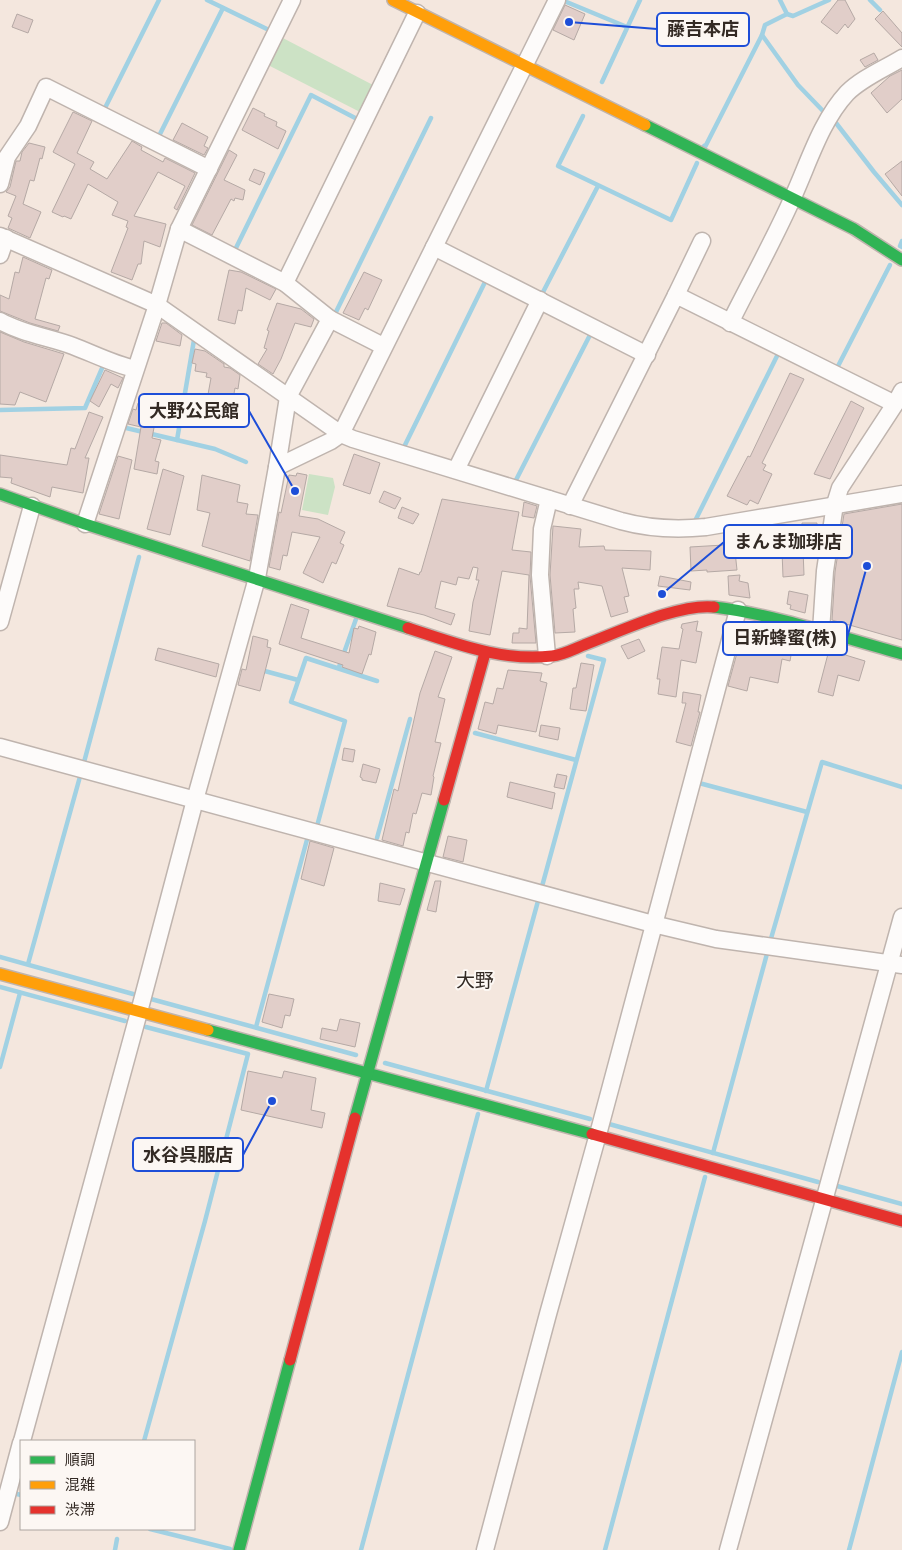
<svg xmlns="http://www.w3.org/2000/svg" width="902" height="1550" viewBox="0 0 902 1550" font-family="'Golos Text','Noto Sans JP',sans-serif">
<style>
.green{fill:#cce2c5}
.lines{fill:none;stroke-linecap:round;stroke-linejoin:round}
.stream{stroke:#a1d1e3;stroke-width:4.5}
.building{fill:#e1cec9;stroke:#b5a9a5}
.street-casing{stroke:#bfb4ae;stroke-width:19}
.fast-casing{stroke:#bfb4ae;stroke-width:14}
.slow-casing{stroke:#bfb4ae;stroke-width:14}
.jam-casing{stroke:#bfb4ae;stroke-width:14}
.street{stroke:#fdfbfa;stroke-width:16}
.fast{stroke:#30b455;stroke-width:11}
.slow{stroke:#ff9f0a;stroke-width:11}
.jam{stroke:#e5322d;stroke-width:11}
.labels{text-anchor:middle;dominant-baseline:central;stroke-width:4;stroke-linejoin:round;paint-order:stroke}
.quarter-label{font-size:19px;fill:#332a24;stroke:#fcf7f3}
.leader{fill:none;stroke:#1d4ed8;stroke-width:2}
.callout-dot{fill:#1d4ed8;stroke:#fcf7f3;stroke-width:2}
.callout{fill:#fcf7f3;stroke:#1d4ed8;stroke-width:2}
.callout-label{font-size:18px;text-anchor:middle;font-weight:bold;fill:#332a24}
</style>
<rect width="100%" height="100%" fill="#f4e7de"/>
<g class="green">
<path d="M279 36 373 85 360 112 266 64Z"/>
<path d="M309 474 333 478 335 487 328 515 302 510Z"/>
</g>
<g class="lines">
<g class="stream">
<path d="M207 0 271 31"/>
<path d="M780 0 787 14 765 25 762 35 798 85 824 112"/>
<path d="M870 0 880 10"/>
<path d="M564 1 627 27"/>
<path d="M787 14 793 16 829 0"/>
<path d="M602 82 640 0"/>
<path d="M101 108 104 110 159 0"/>
<path d="M583 116 558 166 671 220 697 163"/>
<path d="M836 123 874 172 902 205"/>
<path d="M158 138 223 8"/>
<path d="M704 146 705 147 762 35"/>
<path d="M902 241 900 246 902 247"/>
<path d="M234 252 311 95 359 120 360 118"/>
<path d="M542 294 598 186"/>
<path d="M335 314 431 118"/>
<path d="M837 368 890 265"/>
<path d="M0 410 85 408 103 366"/>
<path d="M122 427 177 440 194 340"/>
<path d="M177 440 215 449 246 462"/>
<path d="M405 445 485 282"/>
<path d="M516 480 590 335"/>
<path d="M696 519 777 356"/>
<path d="M339 667 356 619"/>
<path d="M261 670 298 680"/>
<path d="M475 733 576 760"/>
<path d="M83 766 139 557"/>
<path d="M699 783 807 812"/>
<path d="M316 830 345 721 291 702 306 658 377 681"/>
<path d="M377 838 410 719"/>
<path d="M770 942 822 762 902 787"/>
<path d="M0 957 133 994"/>
<path d="M28 964 81 773"/>
<path d="M0 987 125 1021"/>
<path d="M151 999 356 1055"/>
<path d="M256 1027 308 836"/>
<path d="M385 1063 590 1119"/>
<path d="M0 1067 20 993"/>
<path d="M486 1091 604 660 588 656"/>
<path d="M609 1124 818 1182"/>
<path d="M713 1153 768 950"/>
<path d="M837 1186 902 1204"/>
<path d="M144 1441 205 1221 248 1054 146 1027"/>
<path d="M17 1494 21 1495"/>
<path d="M150 1529 230 1549"/>
<path d="M115 1550 117 1539"/>
<path d="M361 1550 478 1114"/>
<path d="M605 1550 705 1177"/>
<path d="M849 1550 902 1352"/>
</g>
</g>
<g class="building">
<path d="M838 0H845L855 19 848 28 845 24 837 34 821 22Z"/>
<path d="M565 5 585 14 574 40 553 30Z"/>
<path d="M883 11 902 33V47L875 19Z"/>
<path d="M17 14 33 20 28 33 12 27Z"/>
<path d="M874 53 878 60 865 67 860 60Z"/>
<path d="M902 70V99L887 113 871 93 890 76Z"/>
<path d="M253 108 265 114 264 116 277 122 276 126 286 131 278 149 242 130Z"/>
<path d="M73 112 92 121 77 153 94 162 90 169 107 179 132 141 142 147 141 150 163 162 165 158 195 173 177 210 174 208 185 186 158 172 134 216 166 224 160 247 144 241 141 264H138L132 280 111 272 128 228 126 227 128 221 112 215 118 202 88 184 71 219 64 216 63 217 52 212 75 164 53 152Z"/>
<path d="M182 123 208 137 204 146 208 148 204 155 173 140Z"/>
<path d="M29 143 45 147 42 159 40 158 34 181 30 180 23 204 41 212 30 238 8 228 12 218 8 216 16 196 6 192 10 187 16 161H20L22 152Z"/>
<path d="M229 150 237 155 224 180 245 190 243 200 235 198 234 201 231 199 212 235 192 225Z"/>
<path d="M902 161V196L885 174Z"/>
<path d="M254 169 265 173 260 185 249 180Z"/>
<path d="M23 257 52 270 49 279 46 278 35 319 60 326 58 331 30 323 0 311V295L9 299 15 272 19 273Z"/>
<path d="M229 270 241 272 276 289 270 300 246 288 242 311 238 310 235 324 218 320Z"/>
<path d="M364 272 382 280 368 310 365 308 359 320 343 313Z"/>
<path d="M277 303 301 309 314 319 311 327 295 323 281 359 273 374 258 364 267 349 264 348 269 331 267 330Z"/>
<path d="M162 323H166L182 335 180 346 156 341Z"/>
<path d="M0 332 24 342 64 354 46 402 20 392 15 405 0 404Z"/>
<path d="M195 349 205 351 224 364V367L230 368 240 375 238 389 235 388 230 416 209 412 211 400H207L211 378 206 377 207 373 195 371 196 364 192 363Z"/>
<path d="M105 370 123 378 118 388 111 384 99 407 90 401Z"/>
<path d="M790 373 804 379 762 463 766 465 763 470 772 474 758 504 750 500 747 505 727 496 748 456 750 457Z"/>
<path d="M851 401 864 408 830 479 814 474Z"/>
<path d="M138 403 158 407 152 438 161 440 155 461 159 462 157 474 134 469 141 427 128 424 133 409 136 410Z"/>
<path d="M89 412 103 417 85 458H89L83 493 52 487 50 497 11 483 12 478 0 477V455L67 465 71 448 75 449Z"/>
<path d="M354 454 380 463 370 494 343 485Z"/>
<path d="M118 456 132 460 119 519 99 514Z"/>
<path d="M163 469 184 476 170 535 147 529Z"/>
<path d="M297 473 307 475 299 516 318 519 345 532 340 543 344 545 336 564 332 562 323 583 303 573 320 537 292 532 287 556 283 555 280 570 269 567 279 512 281 513 289 475 296 476Z"/>
<path d="M202 475 240 485 237 502 248 504 246 514 258 515 250 561 202 546 210 513 197 510Z"/>
<path d="M384 491 401 498 395 509 379 502Z"/>
<path d="M442 499 519 512 512 550 531 552 530 576 536 643H512L513 633H519V628L527 629 529 575 502 571 490 635 469 631 473 602 479 580H476L478 568 473 567 469 579 458 577 456 585 441 581 435 608 455 614 451 625 424 615 387 606 399 568 419 575 420 572H421Z"/>
<path d="M524 502 537 506 534 518 522 516Z"/>
<path d="M902 504V640L832 620 835 572 844 514Z"/>
<path d="M402 507 419 514 413 524 398 518Z"/>
<path d="M802 523H817L814 549 803 550 804 575 783 577 782 551 796 547V539L802 538Z"/>
<path d="M553 526 581 529 579 547 604 546 605 550 651 551 650 570 622 568 629 596 624 597 628 612 611 617 602 586 578 582 579 589H574L576 608 573 609 575 632 555 633 550 575Z"/>
<path d="M734 542 737 570 707 572V570L691 571 690 547 724 545V543Z"/>
<path d="M740 575 739 581 748 583 750 598 729 595 728 576Z"/>
<path d="M660 576 691 582 690 590 658 586Z"/>
<path d="M789 591 808 595 805 613 790 609 791 605 787 604Z"/>
<path d="M291 604 309 610 301 638 349 653 354 628 358 629 359 626 376 632 371 655 369 654 362 674 342 667 343 665 279 644Z"/>
<path d="M698 621 696 631 702 632 696 663 681 660 676 697 658 694 660 679H657L662 647 679 649 683 629 681 628 682 624Z"/>
<path d="M763 630 794 638 790 661 782 659 778 683 750 677 747 691 728 686 743 631 762 635Z"/>
<path d="M253 636 268 640 267 647 271 648 260 691 238 685 242 669 246 670Z"/>
<path d="M639 639 645 651 628 659 621 646Z"/>
<path d="M158 648 219 664 216 677 155 660Z"/>
<path d="M829 650 865 661 859 681 838 675 833 696 818 692Z"/>
<path d="M435 651 452 657 438 697 445 699 435 742 441 743 433 776 434 777 431 795 422 793 416 814 413 813 409 833 406 832 403 846 382 840 394 789 398 791 420 693Z"/>
<path d="M581 663 594 665 586 711 570 709 573 688H576Z"/>
<path d="M508 670 542 673 540 681 547 683 536 732 498 725 496 734 478 729 485 702 493 704 497 688 503 689Z"/>
<path d="M683 692 701 695 698 712H700L691 746 676 742 686 703H682Z"/>
<path d="M541 725 560 728 558 740 539 736Z"/>
<path d="M344 748 355 750 353 762 342 760Z"/>
<path d="M363 764 380 769 376 783 362 780V778L360 777Z"/>
<path d="M557 774 567 776 564 789 554 787Z"/>
<path d="M510 782 555 793 552 809 507 797Z"/>
<path d="M448 836 467 840 463 862 443 857Z"/>
<path d="M310 841 334 848 324 886 301 879Z"/>
<path d="M435 881H441L436 912 427 910Z"/>
<path d="M380 883 405 889 400 905 378 901Z"/>
<path d="M269 994 294 999 290 1016 285 1015 282 1028 262 1022Z"/>
<path d="M340 1019 360 1023 355 1047 320 1039 322 1028 337 1031Z"/>
<path d="M248 1071 282 1078 284 1071 316 1078 311 1110 325 1113 322 1128 241 1110Z"/>
</g>
<g class="lines">
<defs>
<g id="street">
<path d="M0 184 7 157 28 126 46 87 209 169"/>
<path d="M179 229 285 283 330 319 288 397 277 467"/>
<path d="M0 236 157 305 341 434 353 439 621 521C650 529 676 530 706 527L902 494"/>
<path d="M434 247 647 355"/>
<path d="M0 255 6 238"/>
<path d="M285 283 417 13"/>
<path d="M676 295 702 241"/>
<path d="M330 319 383 346"/>
<path d="M0 321C23 334 49 337 73 346 94 354 113 364 135 369"/>
<path d="M730 323C751 281 774 240 793 197 809 162 821 121 847 93 862 78 884 69 902 58"/>
<path d="M895 404 902 391"/>
<path d="M456 470 540 300"/>
<path d="M570 506 676 295 895 404 840 488 835 504 825 571 821 631"/>
<path d="M85 524 157 305 179 229 292 0"/>
<path d="M0 622 32 506"/>
<path d="M547 656 540 575 542 529 549 499"/>
<path d="M0 747 653 924 716 939 902 965"/>
<path d="M22 1441 139 1012 195 800 257 578 277 467 331 441 341 434 557 0"/>
<path d="M0 1522 21 1443"/>
<path d="M485 1550 548 1314 600 1127 738 610"/>
<path d="M728 1550 902 917"/>
</g>
<g id="fast">
<path d="M645 125 854 229 902 260"/>
<path d="M0 494 85 524 408 628"/>
<path d="M714 607C778 615 840 637 902 654"/>
<path d="M208 1030 592 1134"/>
<path d="M355 1118 444 800"/>
<path d="M239 1550 290 1360"/>
</g>
<g id="slow">
<path d="M393 0 645 125"/>
<path d="M0 974 208 1030"/>
</g>
<g id="jam">
<path d="M408 628C455 643 501 662 552 656 563 655 574 649 584 645 619 632 679 603 714 607"/>
<path d="M444 800 485 653"/>
<path d="M592 1134 902 1221"/>
<path d="M290 1360 355 1118"/>
</g>
</defs>
<use href="#street" class="street-casing"/>
<use href="#fast" class="fast-casing"/>
<use href="#slow" class="slow-casing"/>
<use href="#jam" class="jam-casing"/>
<use href="#street" class="street"/>
<use href="#fast" class="fast"/>
<use href="#slow" class="slow"/>
<use href="#jam" class="jam"/>
</g>
<g class="labels">
<g class="quarter-label">
<text x="475" y="979">大野</text>
</g>
</g>
<path class="leader" d="M569 22L657 29M295 491L249 411M662 594L724 542M867 566L847 638M272 1101L243 1155"/>
<g class="callout-dot">
<circle cx="569" cy="22" r="5"/>
<circle cx="295" cy="491" r="5"/>
<circle cx="662" cy="594" r="5"/>
<circle cx="867" cy="566" r="5"/>
<circle cx="272" cy="1101" r="5"/>
</g>
<g class="callout">
<rect x="657" y="13" width="92" height="33" rx="5"/>
<rect x="139" y="394" width="110" height="33" rx="5"/>
<rect x="724" y="525" width="128" height="33" rx="5"/>
<rect x="723" y="622" width="124" height="33" rx="5"/>
<rect x="133" y="1138" width="110" height="33" rx="5"/>
</g>
<g class="callout-label">
<text x="703" y="35">藤吉本店</text>
<text x="194" y="417">大野公民館</text>
<text x="788" y="548">まんま珈琲店</text>
<text x="785" y="644">日新蜂蜜(株)</text>
<text x="188" y="1161">水谷呉服店</text>
</g>
<rect x="20" y="1440" width="175" height="90" fill="#fcf7f3" stroke="#aca5a0"/>
<rect x="30" y="1456" width="25" height="8" fill="#30b455" stroke="#aca5a0"/>
<text x="65" y="1465" font-size="15" fill="#332a24">順調</text>
<rect x="30" y="1481" width="25" height="8" fill="#ff9f0a" stroke="#aca5a0"/>
<text x="65" y="1490" font-size="15" fill="#332a24">混雑</text>
<rect x="30" y="1506" width="25" height="8" fill="#e5322d" stroke="#aca5a0"/>
<text x="65" y="1515" font-size="15" fill="#332a24">渋滞</text>
</svg>
